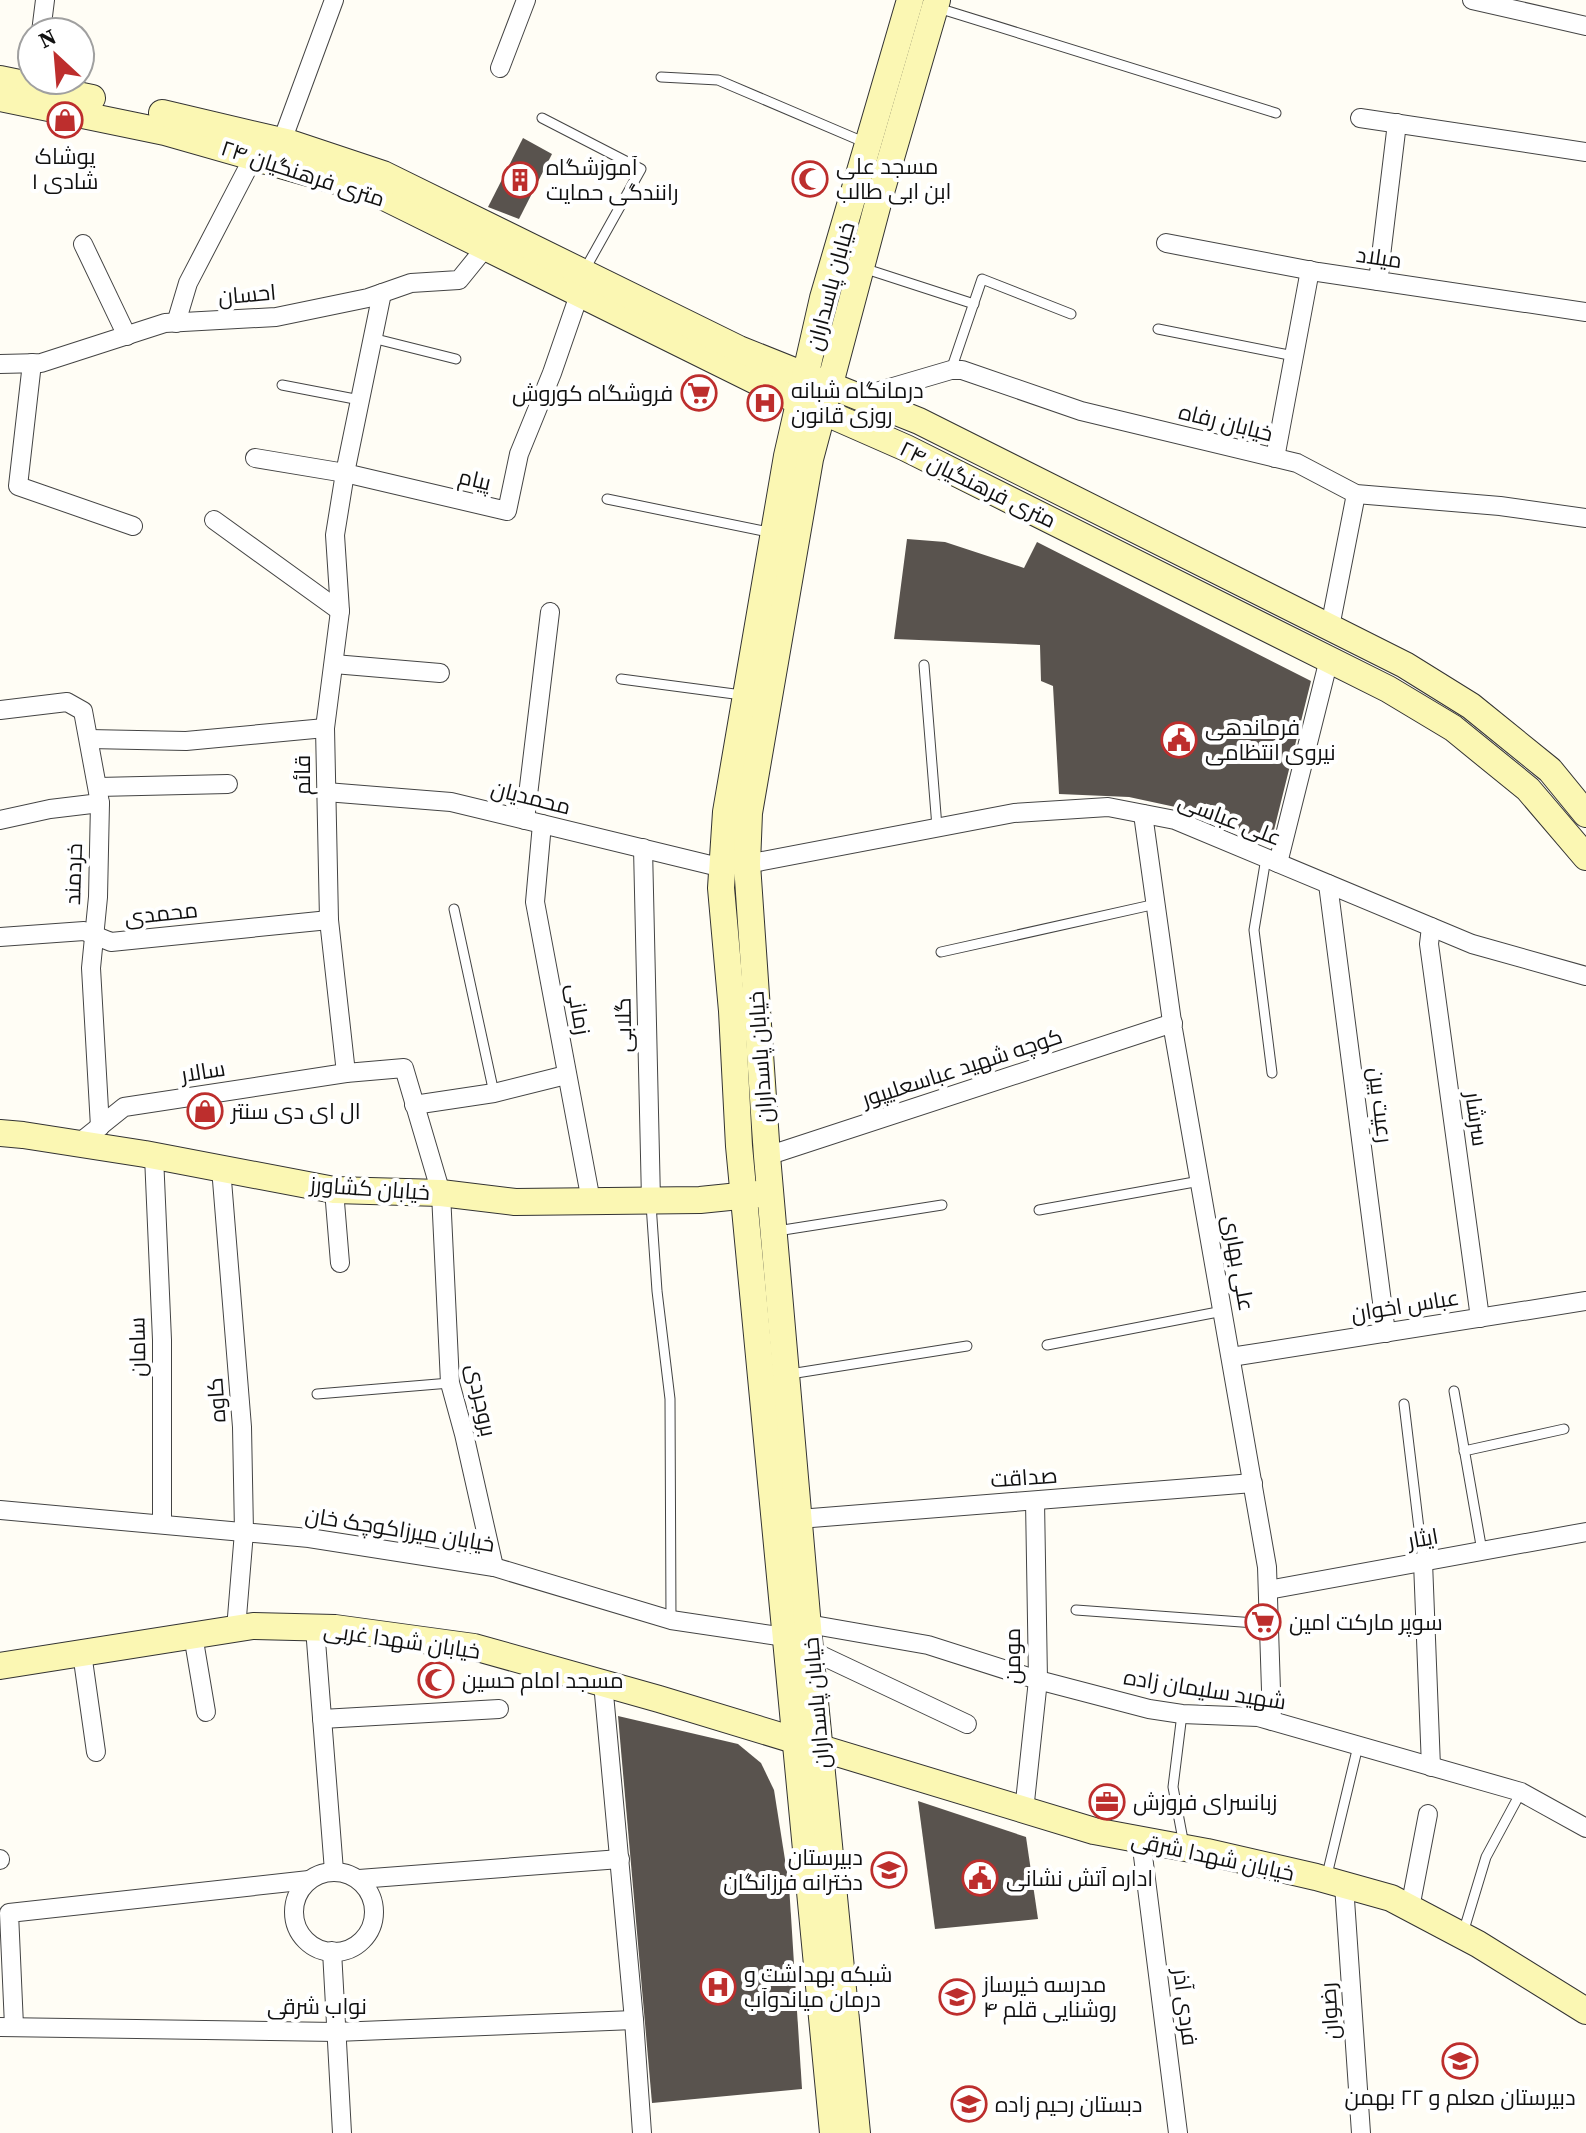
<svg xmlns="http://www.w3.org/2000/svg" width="1586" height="2133" viewBox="0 0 1586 2133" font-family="'Source Serif 4',Cairo,serif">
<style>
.building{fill:#59534e}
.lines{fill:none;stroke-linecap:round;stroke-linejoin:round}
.lane-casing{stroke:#444;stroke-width:11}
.street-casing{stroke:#444;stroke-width:20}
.secondary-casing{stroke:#333;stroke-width:28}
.lane{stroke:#fff;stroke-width:9}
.street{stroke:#fff;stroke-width:18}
.secondary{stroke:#fbf7b3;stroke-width:26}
.labels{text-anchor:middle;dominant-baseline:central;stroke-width:8;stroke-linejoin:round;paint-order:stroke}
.poi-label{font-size:22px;fill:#111;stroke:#fff;text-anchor:start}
.street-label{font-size:22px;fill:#111;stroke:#fff}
</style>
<rect width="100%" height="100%" fill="#fffdf5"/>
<g class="building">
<path d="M523 138 552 154 519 219 488 207Z"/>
<path d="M907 539 945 542 1024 568 1037 542 1311 681 1271 842 1180 808 1129 797 1059 794 1053 686 1041 681 1040 645 894 639Z"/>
<path d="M618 1716 738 1744 761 1763 774 1790 789 1885 802 2089 652 2103Z"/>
<path d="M918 1801 1026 1837 1038 1919 935 1929Z"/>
</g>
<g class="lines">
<defs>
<g id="lane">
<path d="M938 8 1276 113"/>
<path d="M661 77 718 80 866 143"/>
<path d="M542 118 641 169 584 271"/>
<path d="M863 268 974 304"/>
<path d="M1158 329 1294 356"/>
<path d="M372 338 456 359"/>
<path d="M951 370 982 279 1071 314"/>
<path d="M282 385 360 400"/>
<path d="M607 499 773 533"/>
<path d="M924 665 937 827"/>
<path d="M621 679 742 695"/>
<path d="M1266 858 1254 930 1272 1073"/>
<path d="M454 909 494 1093"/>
<path d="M941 952 1156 904"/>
<path d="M651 1204 657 1291 670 1399 671 1620"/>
<path d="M1039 1210 1200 1181"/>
<path d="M777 1231 942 1205"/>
<path d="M1047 1345 1223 1311"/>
<path d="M790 1374 967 1346"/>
<path d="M1454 1391 1482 1551"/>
<path d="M317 1394 450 1383"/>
<path d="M1404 1404 1423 1562"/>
<path d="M1464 1451 1564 1429"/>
<path d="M1076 1610 1269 1624"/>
<path d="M1182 1714 1173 1787 1184 1845"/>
<path d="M1326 1879 1358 1746"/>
<path d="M1463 1933 1486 1857 1521 1792"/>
</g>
<g id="street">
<path d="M1472 0 1586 26"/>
<path d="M41 32 45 0"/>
<path d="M500 68 526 0"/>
<path d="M1360 118 1586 152"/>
<path d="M282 141 334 0"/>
<path d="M1166 243 1318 272 1586 312"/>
<path d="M83 244 127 336"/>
<path d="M1378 281 1397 123"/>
<path d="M176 323 188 283 254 156"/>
<path d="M32 363 18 486 133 526"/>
<path d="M0 364 41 363 165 323 276 317 368 298 411 283 459 280 485 248"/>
<path d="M859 397 951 370H962L1081 411 1297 463 1356 494 1500 506 1586 518"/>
<path d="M255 458 345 473 507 511 519 454 552 373 579 295"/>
<path d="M1275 458 1310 270"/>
<path d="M214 520 340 611"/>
<path d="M1330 627 1356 494"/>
<path d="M334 664 440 673"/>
<path d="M0 710 67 702 83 711 100 803 98 897 91 968 100 1127"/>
<path d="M89 739 186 741 325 728"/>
<path d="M98 787 228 784"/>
<path d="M326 792 451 802 723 868"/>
<path d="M1143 814 1173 1029 1267 1567 1272 1721"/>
<path d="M0 820 50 809 100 803"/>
<path d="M525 820 550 612"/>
<path d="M542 824 535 902 591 1201"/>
<path d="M643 848 651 1200"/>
<path d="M1278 863 1329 659"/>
<path d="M747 864 1014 813 1108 807 1175 820 1472 944 1586 976"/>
<path d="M1328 884 1386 1333"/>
<path d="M1431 927 1429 944 1480 1318"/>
<path d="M0 937 84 931 111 942 329 920"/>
<path d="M346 1073 329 920 325 728 340 611 335 535 345 473 382 293"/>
<path d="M414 1105 494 1093 566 1075"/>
<path d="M79 1143 124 1107 346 1073 404 1068 441 1193 450 1383 464 1434 494 1567"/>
<path d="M154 1156 162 1340V1524"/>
<path d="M767 1156 1173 1023"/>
<path d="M221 1168 242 1427 244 1532 236 1629"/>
<path d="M334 1190 340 1263"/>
<path d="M1231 1357 1586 1301"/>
<path d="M0 1510 309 1538 494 1567 671 1620 785 1637"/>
<path d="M799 1519 1253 1483"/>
<path d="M1423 1562 1431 1767"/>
<path d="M1268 1590 1586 1532"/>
<path d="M808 1624 928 1645 1038 1680 1149 1709 1182 1714 1258 1717 1521 1792 1586 1828"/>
<path d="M315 1628 334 1871"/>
<path d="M193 1635 206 1712"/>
<path d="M810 1650 967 1724"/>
<path d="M82 1653 96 1752"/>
<path d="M603 1683 634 2020 642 2133"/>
<path d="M322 1719 499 1709"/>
<path d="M1024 1811 1038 1680 1035 1501"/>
<path d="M1141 1840 1178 2133"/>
<path d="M0 1859V1860"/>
<circle cx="334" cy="1912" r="40"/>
<path d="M359 1879 620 1859"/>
<path d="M1344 1885 1361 2133"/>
<path d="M1410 1908 1428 1814"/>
<path d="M332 1951 342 2133"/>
<path d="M14 2026 9 1913 309 1880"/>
<path d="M0 2027 336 2032 634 2020"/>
</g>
<g id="secondary">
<path d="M0 79 92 98"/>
<path d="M0 98 165 132 372 191 774 390 906 448 1388 689 1453 728 1528 789 1586 857"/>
<path d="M162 113 290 143 383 174 739 349 919 421 1405 665 1471 706 1550 770 1586 814"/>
<path d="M0 1133 23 1135 145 1154 334 1190 441 1193 515 1202 700 1200 759 1194"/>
<path d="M0 1666 253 1626 335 1628 474 1647 659 1699 1094 1831 1207 1852 1316 1877 1391 1898 1478 1944 1586 2011"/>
<path d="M833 2133 739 1146 732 1011 721 888 726 812 787 456 823 298 910 0"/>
<path d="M857 2133 810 1650 767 1156 747 864 749 813 810 459 881 192 937 0"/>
</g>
</defs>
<use href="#lane" class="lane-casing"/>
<use href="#street" class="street-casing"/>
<use href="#secondary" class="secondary-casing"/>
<use href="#lane" class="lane"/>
<use href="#street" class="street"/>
<use href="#secondary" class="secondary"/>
</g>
<defs>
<symbol id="shop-ring" viewBox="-11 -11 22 22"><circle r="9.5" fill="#fff" stroke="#bd2e2d" stroke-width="1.5"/><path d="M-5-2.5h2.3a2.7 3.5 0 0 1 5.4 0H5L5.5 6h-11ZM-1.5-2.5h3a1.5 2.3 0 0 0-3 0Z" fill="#bd2e2d"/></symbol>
<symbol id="mosque-ring" viewBox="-11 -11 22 22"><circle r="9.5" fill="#fff" stroke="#bd2e2d" stroke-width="1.5"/><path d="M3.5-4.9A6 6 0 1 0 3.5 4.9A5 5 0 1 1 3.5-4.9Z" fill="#bd2e2d"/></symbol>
<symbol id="building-ring" viewBox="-11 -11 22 22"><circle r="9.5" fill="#fff" stroke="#bd2e2d" stroke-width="1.5"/><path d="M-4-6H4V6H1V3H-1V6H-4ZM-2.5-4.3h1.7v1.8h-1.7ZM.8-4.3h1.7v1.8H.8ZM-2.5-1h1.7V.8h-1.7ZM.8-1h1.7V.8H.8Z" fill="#bd2e2d"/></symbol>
<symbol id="supermarket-ring" viewBox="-11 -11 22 22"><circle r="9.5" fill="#fff" stroke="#bd2e2d" stroke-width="1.5"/><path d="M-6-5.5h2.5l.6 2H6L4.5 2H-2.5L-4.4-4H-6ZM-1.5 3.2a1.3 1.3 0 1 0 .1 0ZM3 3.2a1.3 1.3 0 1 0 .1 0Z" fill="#bd2e2d"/></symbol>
<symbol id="hospital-ring" viewBox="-11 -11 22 22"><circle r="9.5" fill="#fff" stroke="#bd2e2d" stroke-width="1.5"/><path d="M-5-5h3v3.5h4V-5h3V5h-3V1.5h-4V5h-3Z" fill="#bd2e2d"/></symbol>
<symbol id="civic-ring" viewBox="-11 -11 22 22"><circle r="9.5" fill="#fff" stroke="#bd2e2d" stroke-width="1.5"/><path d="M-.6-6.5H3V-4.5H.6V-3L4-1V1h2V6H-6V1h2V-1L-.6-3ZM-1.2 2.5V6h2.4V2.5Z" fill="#bd2e2d"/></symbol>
<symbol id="office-ring" viewBox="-11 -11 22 22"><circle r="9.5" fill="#fff" stroke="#bd2e2d" stroke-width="1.5"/><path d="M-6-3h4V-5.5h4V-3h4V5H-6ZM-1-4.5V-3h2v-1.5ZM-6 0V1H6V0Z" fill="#bd2e2d"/></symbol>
<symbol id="school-ring" viewBox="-11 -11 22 22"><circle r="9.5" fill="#fff" stroke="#bd2e2d" stroke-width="1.5"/><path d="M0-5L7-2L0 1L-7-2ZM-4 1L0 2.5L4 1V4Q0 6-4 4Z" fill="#bd2e2d"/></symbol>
</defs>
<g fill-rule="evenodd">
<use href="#shop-ring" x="45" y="100" width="40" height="40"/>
<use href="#mosque-ring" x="790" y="159" width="40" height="40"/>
<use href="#building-ring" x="500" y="160" width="40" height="40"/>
<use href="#supermarket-ring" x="679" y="373" width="40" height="40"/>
<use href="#hospital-ring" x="745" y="383" width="40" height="40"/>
<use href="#civic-ring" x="1159" y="720" width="40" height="40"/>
<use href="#shop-ring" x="185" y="1091" width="40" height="40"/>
<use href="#supermarket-ring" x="1243" y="1602" width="40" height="40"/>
<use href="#mosque-ring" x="416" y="1660" width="40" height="40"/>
<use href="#office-ring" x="1087" y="1782" width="40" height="40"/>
<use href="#school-ring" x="869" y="1850" width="40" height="40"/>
<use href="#civic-ring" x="960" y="1858" width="40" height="40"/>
<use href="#hospital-ring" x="698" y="1967" width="40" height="40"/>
<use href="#school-ring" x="937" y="1977" width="40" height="40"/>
<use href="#school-ring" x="1440" y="2041" width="40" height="40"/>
<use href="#school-ring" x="949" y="2084" width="40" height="40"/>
</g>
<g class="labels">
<g class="poi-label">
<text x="65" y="156" text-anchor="middle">پوشاک<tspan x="65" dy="25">شادی ۱</tspan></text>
<text x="836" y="166">مسجد علی<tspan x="836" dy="25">ابن ابی طالب</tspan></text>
<text x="546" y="167">آموزشگاه<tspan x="546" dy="25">رانندگی حمایت</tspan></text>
<text x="791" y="390">درمانگاه شبانه<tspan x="791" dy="25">روزی قانون</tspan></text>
<text x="673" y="393" text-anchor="end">فروشگاه کوروش</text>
<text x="1205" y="727">فرماندهی<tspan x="1205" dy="25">نیروی انتظامی</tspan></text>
<text x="231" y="1111">ال ای دی سنتر</text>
<text x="1289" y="1622">سوپر مارکت امین</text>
<text x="462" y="1680">مسجد امام حسین</text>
<text x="1133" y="1802">زبانسرای فروزش</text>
<text x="863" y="1857" text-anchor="end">دبیرستان<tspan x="863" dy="25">دخترانه فرزانگان</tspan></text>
<text x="1006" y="1878">اداره آتش نشانی</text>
<text x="744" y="1974">شبکه بهداشت و<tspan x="744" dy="25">درمان میاندوآب</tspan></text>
<text x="983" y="1984">مدرسه خیرساز<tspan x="983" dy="25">روشنایی قلم ۴</tspan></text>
<text x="1460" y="2097" text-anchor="middle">دبیرستان معلم و ۲۲ بهمن</text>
<text x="995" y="2104">دبستان رحیم زاده</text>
</g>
<g class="street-label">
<text transform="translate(303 173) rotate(18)">۲۴ متری فرهنگیان</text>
<text transform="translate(1379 257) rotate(8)">میلاد</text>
<text transform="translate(830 286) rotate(-75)">خیابان پاسداران</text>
<text transform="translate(247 294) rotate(-5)">احسان</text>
<text transform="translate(1226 422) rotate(14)">خیابان رفاه</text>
<text transform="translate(475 479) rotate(13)">پیام</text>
<text transform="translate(978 484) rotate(26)">۲۴ متری فرهنگیان</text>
<text transform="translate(302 775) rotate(-90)">قائم</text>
<text transform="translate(531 797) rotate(14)">محمدیان</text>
<text transform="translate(1230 819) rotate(21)">علی عباسی</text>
<text transform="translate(73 874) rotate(-88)">خردمند</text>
<text transform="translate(161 913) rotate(-6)">محمدی</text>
<text transform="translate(579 1009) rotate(80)">زمانی</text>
<text transform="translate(623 1025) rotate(-91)">گلابی</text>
<text transform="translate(760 1057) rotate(-94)">خیابان پاسداران</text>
<text transform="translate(962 1067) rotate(-18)">کوچه شهید عباسعلیپور</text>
<text transform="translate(203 1071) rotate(-9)">سالار</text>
<text transform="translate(1381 1105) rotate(83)">رعیت بین</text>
<text transform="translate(1477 1119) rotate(82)">سرشار</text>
<text transform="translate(370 1188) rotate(4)">خیابان کشاورز</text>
<text transform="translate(1239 1263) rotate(80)">علی بهاری</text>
<text transform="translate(1405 1305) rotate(-9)">عباس اخوان</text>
<text transform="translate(137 1347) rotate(-91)">سامان</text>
<text transform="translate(216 1400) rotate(-94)">کاوه</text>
<text transform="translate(482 1400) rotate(78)">بروجردی</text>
<text transform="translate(1024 1477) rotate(-4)">صداقت</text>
<text transform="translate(400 1529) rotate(9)">خیابان میرزاکوچک خان</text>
<text transform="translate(1423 1538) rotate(-10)">ایثار</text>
<text transform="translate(402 1640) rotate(8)">خیابان شهدا غربی</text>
<text transform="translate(1012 1656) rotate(-90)">مومن</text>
<text transform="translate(1205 1689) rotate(9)">شهید سلیمان زاده</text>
<text transform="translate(816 1703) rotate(-95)">خیابان پاسداران</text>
<text transform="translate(1213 1856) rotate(12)">خیابان شهدا شرقی</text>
<text x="317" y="2006">نواب شرقی</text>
<text transform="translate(1186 2007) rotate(83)">فردی آذر</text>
<text transform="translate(1329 2011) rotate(-94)">رضوان</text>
</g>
</g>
<g transform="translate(56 56) rotate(334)"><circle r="38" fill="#ffffff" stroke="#a0a0a0" stroke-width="2"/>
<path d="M0-6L14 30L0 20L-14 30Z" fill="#bd2e2d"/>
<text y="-12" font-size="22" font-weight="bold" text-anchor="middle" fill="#111111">N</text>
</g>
</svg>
